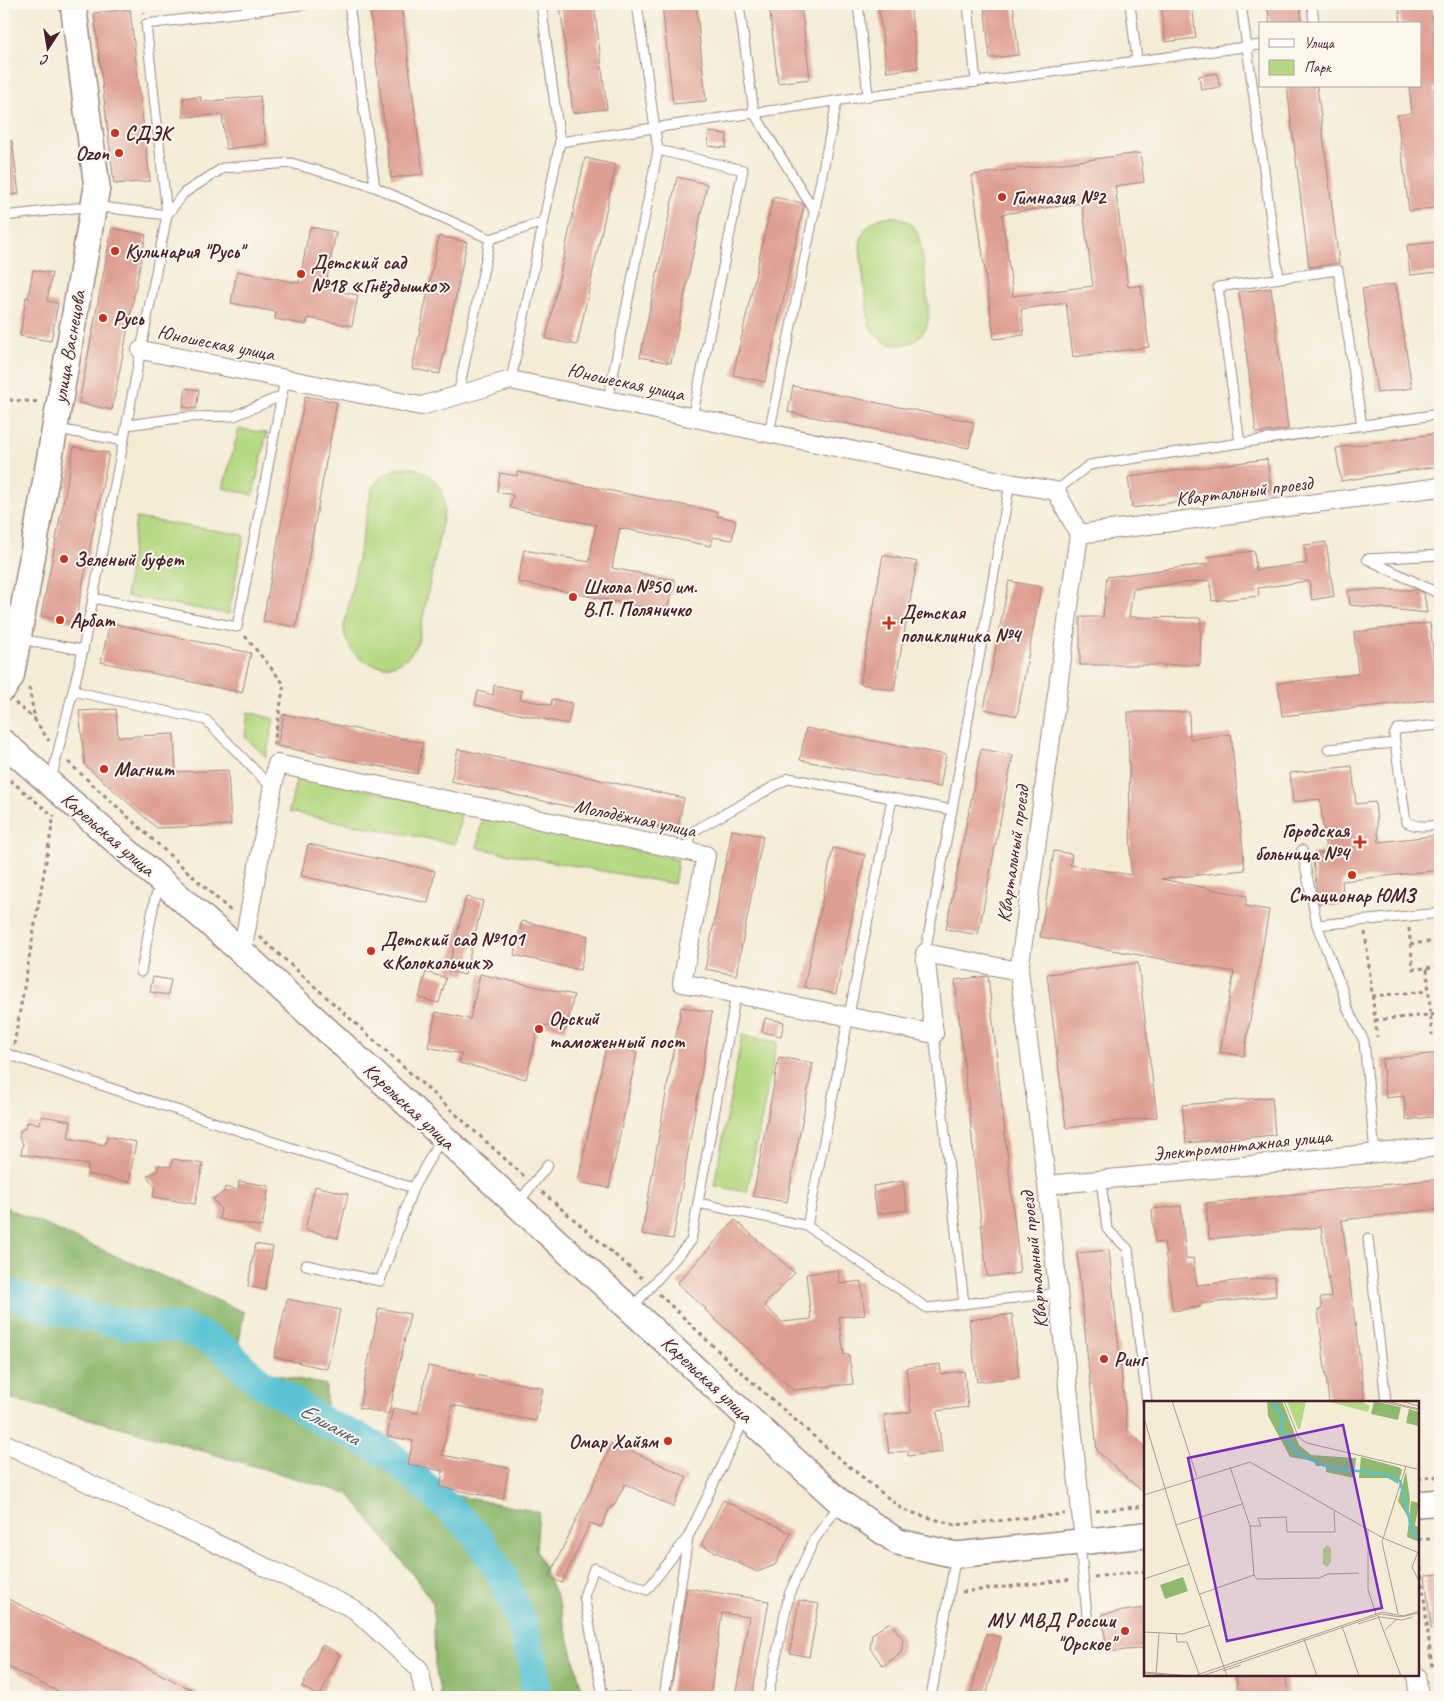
<svg xmlns="http://www.w3.org/2000/svg" width="1444" height="1701" viewBox="0 0 1444 1701" font-family="Caveat,sans-serif">
<style>
.green{fill:#b5d982;stroke:#807c56}
.forest{fill:#90b970;stroke:#6d6c4e}
.lines{fill:none;stroke-linecap:round;stroke-linejoin:round}
.river{stroke:#58c2d3;stroke-width:30}
.building{fill:#de9f93;fill-rule:evenodd}
.lane-casing{stroke:#9f8681;stroke-width:11}
.street-casing{stroke:#9f8681;stroke-width:20}
.secondary-casing{stroke:#9f8681;stroke-width:28}
.path{stroke:#9f8681;stroke-width:3;stroke-dasharray:4 4;stroke-linecap:butt}
.lane{stroke:#fff;stroke-width:9}
.street{stroke:#fff;stroke-width:18}
.secondary{stroke:#fff;stroke-width:25}
.poi-dot{fill:#c8321e;stroke:#fbf7ec;stroke-width:2}
.labels{text-anchor:middle;dominant-baseline:central;stroke-width:4;stroke-linejoin:round;paint-order:stroke}
.poi-label{font-size:20px;font-weight:bold;fill:#4a1f2b;stroke:#fbf7ec;text-anchor:start}
.street-label{font-size:20px;fill:#4a1f2b;stroke:#fbf7ec}
.water-label{font-size:21px;font-style:italic;fill:#4f5866;stroke:#fbf7ec}
.inset-river{fill:none;stroke:#58c2d3;stroke-width:2.5}
.inset-road{fill:none;stroke:#b09a92;stroke-width:1}
.view{fill:#7b2cbf;fill-opacity:0.15;stroke:#7b2cbf;stroke-width:2.5}
.inset-edge{fill:none;stroke:#4a1f2b;stroke-width:2.5}
</style>
<rect width="100%" height="100%" fill="#fbf7ec"/>
<filter id="ink" filterUnits="userSpaceOnUse"><feTurbulence type="fractalNoise" baseFrequency=".02" numOctaves="2"/><feDisplacementMap in="SourceGraphic" scale="10" xChannelSelector="R" yChannelSelector="G"/><feConvolveMatrix kernelMatrix="1 2 1 2 8 2 1 2 1" color-interpolation-filters="sRGB"/></filter>
<filter id="wash" filterUnits="userSpaceOnUse"><feTurbulence type="fractalNoise" baseFrequency=".0096" numOctaves="4" result="noise"/><feDisplacementMap in="SourceGraphic" scale="20" xChannelSelector="R" yChannelSelector="G"/><feGaussianBlur stdDeviation="1.12" result="paint"/><feColorMatrix in="noise" values="0 0 0 0 0 0 0 0 0 0 0 0 0 0 0 0 0 1.4 0 .05"/><feComposite in="paint" operator="in"/></filter>
<g filter="url(#wash)">
<rect width="100%" height="100%" fill="#f4ecd7"/>
<g class="green">
<path d="M886 217C897 215 909 220 916 230 922 241 930 308 928 322 919 352 879 353 869 323L860 249C860 232 869 220 886 217Z"/>
<path d="M239 429 267 433 253 495 223 488Z"/>
<path d="M405 467C430 469 447 487 444 513L418 642C401 682 346 669 344 627L372 489C379 476 390 469 405 467Z"/>
<path d="M136 518 244 535 229 614 126 596Z"/>
<path d="M248 712 274 719 266 757 245 737Z"/>
<path d="M297 776 462 810 455 844 289 812Z"/>
<path d="M482 817 678 860 674 884 477 848Z"/>
<path d="M742 1035 777 1042 747 1192 714 1186Z"/>
</g>
<path class="forest" d="M7 1208 244 1312 235 1366 326 1385V1434L438 1492 539 1512 536 1550 558 1600 584 1697H441L435 1666 433 1603 416 1579 349 1494 131 1430 4 1397V1218Z"/>
<g class="lines">
<path class="river" d="M4 1291 50 1308 104 1320 126 1325 183 1328 205 1337 227 1351 243 1368 262 1384 284 1396 323 1422 361 1439 391 1456 466 1524 480 1540 503 1577 521 1622 533 1661 536 1697"/>
</g>
<g id="blocks">
<g class="building">
<path d="M369 4H401L423 174 391 178Z"/>
<path d="M560 4H594L607 109 573 113Z"/>
<path d="M662 4H696L706 101 673 104Z"/>
<path d="M769 4H801L810 79 778 83Z"/>
<path d="M878 4H910L918 68 887 72Z"/>
<path d="M984 4H1013L1019 55 990 58Z"/>
<path d="M1161 4H1192L1196 38 1165 42Z"/>
<path d="M1267 4H1300L1302 24H1270Z"/>
<path d="M1399 4H1430L1440 88H1434L1440 137V207L1409 211 1397 115 1412 113 1409 86H1420V24H1401Z"/>
<path d="M130 9 150 181 114 184 94 13Z"/>
<path d="M1217 73 1220 87 1201 90 1199 76Z"/>
<path d="M1287 86H1317L1339 263 1309 267Z"/>
<path d="M260 96 266 144 226 149 222 115 183 117V98L201 97V102Z"/>
<path d="M709 132 727 134 726 148 708 146Z"/>
<path d="M12 141 19 194 4 196V142Z"/>
<path d="M1140 153 1144 182 1115 186 1128 287 1141 285 1149 347 1073 357 1066 303 1021 309 1024 335 994 339 972 175ZM1082 203 1093 286 1013 296 1002 214Z"/>
<path d="M585 158 616 165 577 345 546 339Z"/>
<path d="M677 177 707 184 671 363 640 357Z"/>
<path d="M773 197 802 203 804 206 765 382 733 375Z"/>
<path d="M310 227 336 232 325 289 358 295 352 326 308 318 306 325 275 319 276 312 231 303 237 271 299 283Z"/>
<path d="M112 228 146 235 112 410 79 403Z"/>
<path d="M439 236 467 242 440 374 412 369Z"/>
<path d="M1440 242V272L1410 275 1407 245Z"/>
<path d="M33 270 52 273 47 301 58 303 51 341 20 336 26 297 28 298Z"/>
<path d="M1396 284 1412 388 1377 393 1362 289Z"/>
<path d="M1271 288 1288 429 1256 433 1239 292Z"/>
<path d="M793 386 974 422 969 448 788 412Z"/>
<path d="M186 388 199 390 196 409 183 407Z"/>
<path d="M305 396 337 402 296 627 263 621Z"/>
<path d="M1440 433V466L1341 481 1336 448Z"/>
<path d="M74 447 109 453 75 623 41 616Z"/>
<path d="M1267 459 1271 489 1132 508 1128 477Z"/>
<path d="M517 472 718 512 717 516 736 520 732 540 713 537 711 546 620 528 612 568 674 580 667 612 518 582 524 550 589 562 596 525 510 508 513 495 497 492 500 473 517 476Z"/>
<path d="M1326 542 1334 596 1312 600 1309 581 1258 588 1259 596 1212 601 1210 580 1133 589 1129 617 1201 618 1200 665H1080V617H1103L1107 577 1208 564 1207 557 1254 551 1256 570 1307 563 1304 545Z"/>
<path d="M883 555 917 562 894 690 860 684Z"/>
<path d="M1009 581 1041 587 1017 716 984 709Z"/>
<path d="M1348 590H1418L1424 593 1427 613 1350 605Z"/>
<path d="M110 623 251 653 242 693 101 662Z"/>
<path d="M1430 623 1438 699 1282 716 1278 683 1358 674 1354 632Z"/>
<path d="M494 685 522 691 520 699 551 705 552 699 572 703 568 724 475 705 478 691 493 695Z"/>
<path d="M116 709 118 737 174 734 176 772 228 770 231 825 157 828 85 765 79 711Z"/>
<path d="M1128 712H1189L1190 739 1231 734 1245 870 1161 879 1247 896 1245 906 1269 910 1244 1056 1220 1052 1234 972 1040 937 1054 851 1072 854 1070 865 1131 875Z"/>
<path d="M284 714 423 743 417 774 277 746Z"/>
<path d="M806 728 946 755 940 787 800 760Z"/>
<path d="M458 749 684 798 677 830 451 781Z"/>
<path d="M981 749 1013 755 978 935 946 929Z"/>
<path d="M1352 766 1356 804 1375 802 1379 842 1440 835V870L1342 881 1344 902 1319 904 1312 854 1326 852 1320 799 1293 802 1290 773Z"/>
<path d="M732 830 763 836 736 975 705 969Z"/>
<path d="M308 844 435 871 428 903 301 876Z"/>
<path d="M833 848 865 855 836 994 804 987Z"/>
<path d="M466 897 483 901 465 975 448 971Z"/>
<path d="M522 921 588 936 580 970 514 955Z"/>
<path d="M1138 963 1157 1117 1066 1128 1047 974Z"/>
<path d="M426 972 446 978 439 1003 419 998Z"/>
<path d="M480 974 574 995 566 1030 539 1024 526 1079 459 1063 462 1054 428 1047 436 1012 470 1019Z"/>
<path d="M988 976 1020 1273 987 1277 955 980Z"/>
<path d="M153 977 171 980 168 995 150 992Z"/>
<path d="M681 1007 712 1012 673 1239 642 1234Z"/>
<path d="M765 1018 784 1022 781 1036 762 1032Z"/>
<path d="M606 1046 637 1052 609 1188 578 1182Z"/>
<path d="M1440 1053V1116L1406 1120 1404 1096 1386 1098 1382 1059Z"/>
<path d="M779 1057 813 1063 787 1202 753 1196Z"/>
<path d="M1272 1097 1275 1135 1186 1143 1182 1105Z"/>
<path d="M41 1116 71 1121 68 1138 105 1145 107 1136 136 1142 129 1182 87 1174 88 1165 21 1154 23 1143 19 1138 20 1131 26 1127 27 1122 40 1124Z"/>
<path d="M173 1159 203 1164 195 1204 153 1197 155 1186 147 1176 158 1170V1165L171 1167Z"/>
<path d="M1440 1179V1209L1342 1220 1365 1402H1329L1318 1310 1322 1309 1320 1298 1331 1297 1321 1227 1209 1239 1206 1203Z"/>
<path d="M239 1181 269 1186 262 1227 219 1219 221 1209 213 1199 224 1192 225 1187 238 1190Z"/>
<path d="M903 1181 907 1210 877 1214 873 1186Z"/>
<path d="M315 1186 348 1194 338 1238 305 1230Z"/>
<path d="M1181 1206 1186 1259 1193 1258 1197 1285 1275 1277 1276 1296 1200 1304V1307L1173 1311 1164 1242 1155 1243 1152 1209Z"/>
<path d="M735 1220 795 1273 764 1305 782 1322 811 1319 806 1274 838 1270 840 1284 861 1281 865 1315 839 1317 844 1355H849L853 1384 793 1390 705 1310 706 1309 677 1283Z"/>
<path d="M255 1244 273 1247 265 1290 248 1286Z"/>
<path d="M1109 1250 1127 1429 1145 1447V1494L1097 1451 1077 1253Z"/>
<path d="M287 1299 340 1310 327 1369 274 1357Z"/>
<path d="M379 1308 410 1314 389 1414 359 1408Z"/>
<path d="M1012 1314 1019 1377 977 1382 969 1320Z"/>
<path d="M940 1364 941 1374 964 1371 968 1407 937 1411 942 1452 908 1456V1451L889 1453 884 1415 911 1412 906 1368Z"/>
<path d="M428 1366 543 1388 536 1421 452 1405 442 1455 509 1468 503 1499 440 1487 443 1471 408 1464 413 1441 387 1436 393 1408 418 1413Z"/>
<path d="M613 1442 687 1477 673 1507 625 1484 613 1507 611 1506 601 1527 590 1523 562 1583 549 1577Z"/>
<path d="M723 1500 791 1533 775 1565 757 1572 701 1545Z"/>
<path d="M1440 1574V1628L1431 1629 1425 1575Z"/>
<path d="M687 1588 769 1601 752 1697H735L749 1617 722 1613 710 1697H670Z"/>
<path d="M4 1597 207 1697H69L4 1665Z"/>
<path d="M799 1600 819 1604 809 1657 790 1653Z"/>
<path d="M1145 1608V1648L1107 1652 1102 1614Z"/>
<path d="M890 1622 903 1639 901 1653 883 1666 870 1648 872 1634Z"/>
<path d="M986 1633 1001 1637 986 1697H970Z"/>
<path d="M322 1645 340 1654 320 1696 302 1687Z"/>
<path d="M1236 1675H1286L1288 1697H1238Z"/>
</g>
</g>
</g>
<g filter="url(#ink)">
<use href="#blocks" fill-opacity="0" stroke="#9f8681" stroke-width="1"/>
<g class="lines">
<defs>
<g id="lane">
<path d="M349 4 375 187 490 239"/>
<path d="M739 4 754 113 815 212"/>
<path d="M858 4 868 96"/>
<path d="M968 4 976 82"/>
<path d="M1130 4 1137 60"/>
<path d="M1241 4 1279 278"/>
<path d="M1312 4 1314 24"/>
<path d="M560 142 868 96 1260 45"/>
<path d="M658 150 743 170 692 418"/>
<path d="M4 216 93 206 167 215 184 193 223 168 291 163 375 187"/>
<path d="M511 380 560 142 541 4"/>
<path d="M458 395 490 239 543 222"/>
<path d="M608 400 658 150 637 4"/>
<path d="M127 425 187 417 234 416 281 396"/>
<path d="M57 429 124 441"/>
<path d="M769 433 837 101"/>
<path d="M1240 443 1218 287 1338 270 1362 426"/>
<path d="M1056 491 1089 465 1440 414"/>
<path d="M1440 555 1367 559 1440 594"/>
<path d="M93 598 237 627 285 379"/>
<path d="M19 639 83 650"/>
<path d="M73 691 206 720 273 789"/>
<path d="M1440 725 1397 729 1394 735 1406 822C1417 828 1428 826 1440 825"/>
<path d="M1328 749 1395 743"/>
<path d="M51 780 83 650 167 215 146 24 308 4"/>
<path d="M952 810 1010 483"/>
<path d="M1302 850 1317 925 1342 989 1347 1008 1364 1041 1375 1153"/>
<path d="M687 851 692 832 789 778 952 810 925 953"/>
<path d="M1317 925 1440 913"/>
<path d="M141 972 155 898 161 885"/>
<path d="M934 1034 964 1304"/>
<path d="M4 1053 413 1188"/>
<path d="M1101 1180 1107 1229 1128 1249 1147 1402"/>
<path d="M698 1203 807 1226 927 1308 1058 1293"/>
<path d="M517 1204 548 1165"/>
<path d="M807 1226 892 799"/>
<path d="M1368 1238 1386 1402"/>
<path d="M306 1265 380 1281 413 1188 442 1137"/>
<path d="M631 1309 691 1241 736 994"/>
<path d="M1080 1544 1087 1615"/>
<path d="M628 1697 603 1696 584 1596 594 1568 647 1590 687 1538"/>
<path d="M664 1697 688 1537 745 1418"/>
<path d="M768 1697 789 1594 814 1540 840 1504"/>
<path d="M931 1697 956 1555"/>
</g>
<g id="street">
<path d="M141 350 421 406 511 380 1010 483 1056 491 1079 534"/>
<path d="M242 952 277 764 706 855 682 983 934 1034 925 953 1019 971"/>
<path d="M1047 1185 1440 1147"/>
<path d="M4 1443 354 1609 419 1669 425 1697"/>
<path d="M1084 1541 1047 1185 1019 971 1079 534 1440 487"/>
<path d="M1416 1675 1419 1697"/>
</g>
<g id="secondary">
<path d="M4 688 11 677 18 639 97 187 73 4"/>
<path d="M4 743 242 952 841 1503 898 1542 956 1555 1145 1535"/>
<path d="M1418 1504 1440 1502"/>
</g>
</defs>
<use href="#lane" class="lane-casing"/>
<use href="#street" class="street-casing"/>
<use href="#secondary" class="secondary-casing"/>
<g class="path">
<path d="M143 4 144 14"/>
<path d="M4 265 6 228"/>
<path d="M9 400 39 402"/>
<path d="M245 636 284 684 273 749"/>
<path d="M29 687 35 720 49 741"/>
<path d="M15 703 35 719"/>
<path d="M68 762 233 913"/>
<path d="M4 775 50 813"/>
<path d="M1409 928 1413 969 1427 968 1432 1035"/>
<path d="M1365 932 1377 1037"/>
<path d="M260 937 524 1176"/>
<path d="M1410 944 1436 941"/>
<path d="M1427 968 1436 966 1438 963 1435 924"/>
<path d="M1372 996 1428 991"/>
<path d="M1375 1020 1440 1014"/>
<path d="M14 1045 54 815"/>
<path d="M4 1107 10 1066"/>
<path d="M542 1192 643 1279"/>
<path d="M659 1294 734 1366 835 1455 903 1510 955 1525 1065 1514"/>
<path d="M1418 1479 1440 1476"/>
<path d="M1096 1511 1145 1506"/>
<path d="M1418 1540 1440 1538"/>
<path d="M1418 1543 1432 1669"/>
<path d="M1094 1577 1145 1571"/>
<path d="M962 1592 1073 1579"/>
</g>
<use href="#lane" class="lane"/>
<use href="#street" class="street"/>
<use href="#secondary" class="secondary"/>
</g>
</g>
<g class="poi-dot">
<circle cx="115" cy="133" r="5"/>
<circle cx="119" cy="153" r="5"/>
<circle cx="1002" cy="197" r="5"/>
<circle cx="115" cy="251" r="5"/>
<circle cx="301" cy="274" r="5"/>
<circle cx="103" cy="318" r="5"/>
<circle cx="64" cy="559" r="5"/>
<circle cx="573" cy="597" r="5"/>
<circle cx="60" cy="620" r="5"/>
<path d="M886.5 615.5h5v5h5v5h-5v5h-5v-5h-5v-5h5z"/>
<circle cx="104" cy="769" r="5"/>
<path d="M1357.5 834.5h5v5h5v5h-5v5h-5v-5h-5v-5h5z"/>
<circle cx="1352" cy="875" r="5"/>
<circle cx="371" cy="951" r="5"/>
<circle cx="539" cy="1029" r="5"/>
<circle cx="1104" cy="1359" r="5"/>
<circle cx="668" cy="1441" r="5"/>
<circle cx="1125" cy="1631" r="5"/>
</g>
<g class="labels">
<g class="poi-label">
<text x="125" y="133">СДЭК</text>
<text x="109" y="153" text-anchor="end">Ozon</text>
<text x="1012" y="197">Гимназия №2</text>
<text x="125" y="251">Кулинария "Русь"</text>
<text x="311" y="262">Детский сад<tspan x="311" dy="23">№18 «Гнёздышко»</tspan></text>
<text x="113" y="318">Русь</text>
<text x="74" y="559">Зеленый буфет</text>
<text x="583" y="586">Школа №50 им.<tspan x="583" dy="23">В.П. Поляничко</tspan></text>
<text x="900" y="612">Детская<tspan x="900" dy="23">поликлиника №4</tspan></text>
<text x="70" y="620">Арбат</text>
<text x="114" y="769">Магнит</text>
<text x="1349" y="830" text-anchor="end">Городская<tspan x="1349" dy="23">больница №4</tspan></text>
<text x="1352" y="895" text-anchor="middle">Стационар ЮМЗ</text>
<text x="381" y="939">Детский сад №101<tspan x="381" dy="23">«Колокольчик»</tspan></text>
<text x="549" y="1018">Орский<tspan x="549" dy="23">таможенный пост</tspan></text>
<text x="1114" y="1359">Ринг</text>
<text x="658" y="1441" text-anchor="end">Омар Хайям</text>
<text x="1115" y="1620" text-anchor="end">МУ МВД России<tspan x="1115" dy="23">"Орское"</tspan></text>
</g>
<g class="street-label">
<text transform="translate(216 343) rotate(11)">Юношеская улица</text>
<text transform="translate(69 347) rotate(-80)">улица Васнецова</text>
<text transform="translate(626 382) rotate(12)">Юношеская улица</text>
<text transform="translate(1244 491) rotate(-7)">Квартальный проезд</text>
<text transform="translate(635 818) rotate(12)">Молодёжная улица</text>
<text transform="translate(108 834) rotate(41)">Карельская улица</text>
<text transform="translate(1013 854) rotate(-82)">Квартальный проезд</text>
<text transform="translate(409 1106) rotate(43)">Карельская улица</text>
<text transform="translate(1242 1145) rotate(-6)">Электромонтажная улица</text>
<text transform="translate(1034 1260) rotate(-96)">Квартальный проезд</text>
<text transform="translate(707 1379) rotate(43)">Карельская улица</text>
</g>
<g class="water-label">
<text transform="translate(330 1424) rotate(29)">Елшанка</text>
</g>
</g>
<g transform="translate(1144 1401)">
<rect width="275" height="275" fill="#f4ecd7"/>
<path d="M182 0H217L226 5 224 11ZM143 1H162L156 28H154ZM183 144 187 147V161L183 166 179 163V148Z" fill="#b5d982"/>
<path d="M123 0H138L155 44 167 54 212 57 210 77 182 71V65H172L170 60 146 56 124 15ZM230 0 257 6 254 19 227 13ZM265 8 275 11V25L262 22ZM217 56 254 66 258 69 254 83 244 77H215ZM262 70 266 99 264 116 254 100ZM267 100 275 102 271 124 275 127V141L263 136ZM39 176 44 190 21 198 16 184Z" fill="#90b970"/>
<path class="inset-river" d="M128 0 140 18 136 28 153 53 186 67 241 73 256 80 268 129 275 139"/>
<path class="inset-road" d="M28 0 53 76M140 0 155 37 163 42 273 68M236 0 275 9M243 0 275 8M256 0 275 5M0 17 32 124 83 275M0 94 106 61 239 137 275 152M32 124 98 103M106 125H117L114 117 142 116 143 131H191L190 110M224 128V189L232 213M274 151 268 166 275 180M110 174 113 178 175 177 184 173 215 172M0 178 45 163M56 193 110 174 106 125 86 66M254 213 238 141 262 65M234 215 257 275M214 223 236 216 258 219 269 216M198 225 215 275M241 229 253 218M0 231 39 233 66 224M32 233 33 241H43L55 273M160 238 173 275M79 270 97 264M0 271 46 275M0 272 34 275M12 275 15 232M50 275 238 211 259 215 275 210M58 275 237 213 257 216 275 212"/>
<path class="view" d="M199 24 238 207 83 240 44 57Z"/>
<rect width="275" height="275" class="inset-edge"/>
</g>
<rect width="1444" height="1701" fill="none" stroke="#fbf7ec" stroke-width="20"/>
<rect x="1259" y="22" width="162" height="65" fill="#fbf7ec" stroke="#b4a19f"/>
<rect x="1269" y="39" width="25" height="8" fill="#ffffff" stroke="#b4a19f"/>
<text x="1304" y="48" font-size="15" fill="#4a1f2b">Улица</text>
<rect x="1269" y="60" width="25" height="15" fill="#b5d982" stroke="#b4a19f"/>
<text x="1304" y="72" font-size="15" fill="#4a1f2b">Парк</text>
<g transform="translate(48 48) rotate(192)" stroke="#fbf7ec" stroke-width="4" paint-order="stroke">
<path d="M0-4L9 19L0 12L-9 19Z" fill="#4a1f2b"/>
<text y="-8" font-size="14" font-weight="bold" text-anchor="middle" fill="#4a1f2b">С</text>
</g>
</svg>
